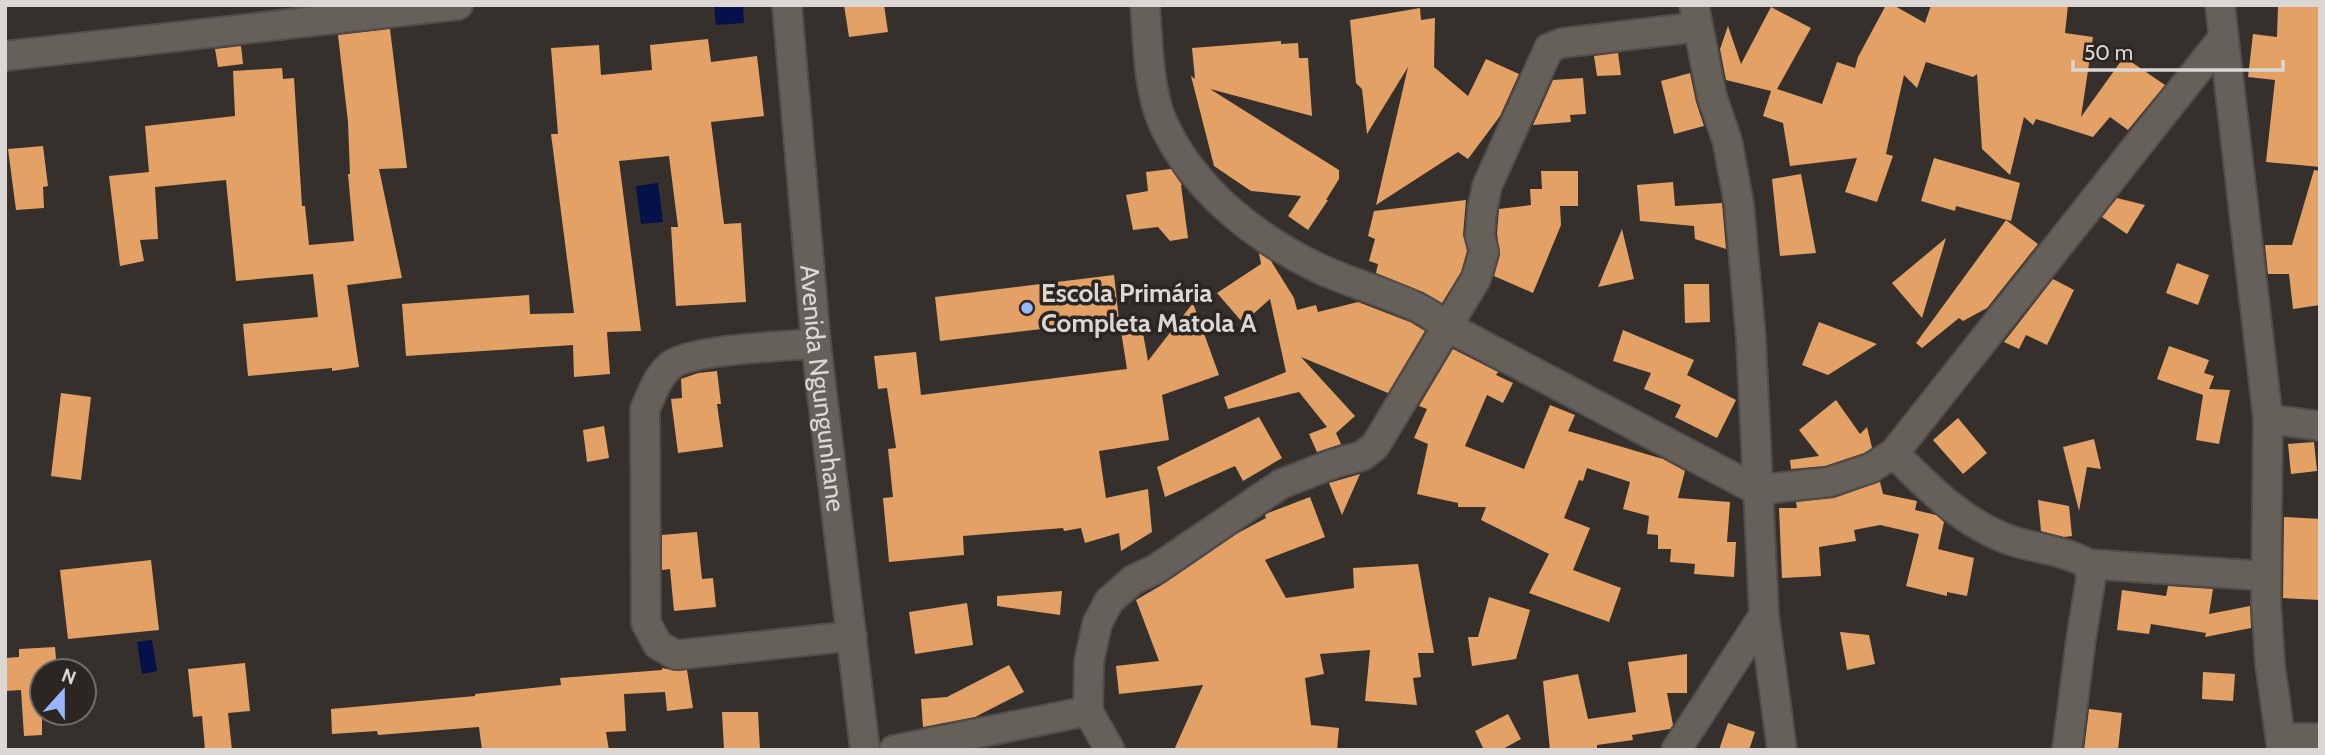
<svg xmlns="http://www.w3.org/2000/svg" width="2325" height="755" viewBox="0 0 2325 755" font-family="Cabin,sans-serif">
<style>
.water{fill:#06104b}
.building{fill:#e3a166}
.lines{fill:none;stroke-linecap:round;stroke-linejoin:round}
.minor-casing{stroke:#524d4a;stroke-width:32}
.minor{stroke:#66605b;stroke-width:28}
.poi-dot{fill:#99b5fd;stroke:#2b2622;stroke-width:2.5}
.labels{text-anchor:middle;dominant-baseline:central;stroke-width:7;stroke-linejoin:round;paint-order:stroke}
.poi-label{font-size:26px;font-weight:bold;fill:#dad7d4;stroke:#2b2622;text-anchor:start}
.street-label{font-size:26px;fill:#dad7d4;stroke:#2b2622}
</style>
<rect width="100%" height="100%" fill="#35302c"/>
<g class="water">
<path d="M714 5H743L744 23 716 25Z"/>
<path d="M658 183 663 222 641 224 636 186Z"/>
<path d="M152 640 157 671 142 674 137 642Z"/>
</g>
<g class="building">
<path d="M844 5H884L888 32 849 37Z"/>
<path d="M1886 5H1893L1925 23 1931 5H2068L2065 33 2093 37 2081 117 2124 57 2165 85 2128 130 2110 117 2093 137 2036 119 2033 125 2024 117 2010 175 1982 149 1977 74 1973 77 1926 62 1917 88 1904 75 1886 154 1893 156 1877 202 1845 192 1857 158 1790 166 1783 123 1763 116 1771 91 1726 80 1720 49 1728 26 1741 64 1771 7 1811 28 1777 89 1822 104 1837 62 1855 68 1858 57Z"/>
<path d="M2278 5H2320V167L2266 162 2275 80 2248 77 2253 34 2277 37Z"/>
<path d="M1420 8 1421 20 1435 18 1434 67 1468 96 1486 59 1519 74 1500 116 1468 159 1458 152 1376 205 1408 67 1367 134 1362 89 1356 83 1350 20Z"/>
<path d="M390 29 407 168 379 169 402 278 347 285 359 367 332 371V368L248 376 243 324 318 317 313 274 236 281 226 180 155 187 158 239 140 240 144 261 120 266 109 176 149 172 145 126 235 116 233 71 282 68 283 79 294 78 302 206H305L309 245 354 241 348 174H350L348 122 338 35Z"/>
<path d="M708 39 711 62 757 56 764 116 711 122 724 224 741 223 746 302 676 306 671 227H678L669 156 619 161 641 331 607 332 610 374 574 377 573 345 406 356 402 304 529 295 530 314 574 313 551 134H558L551 48 599 45 601 75 652 70 650 45Z"/>
<path d="M1281 41V44L1298 43 1299 58H1308L1312 116 1210 89 1339 170V179L1326 200H1328L1308 230 1288 216 1301 196 1251 191 1214 166 1191 76 1195 79 1192 48Z"/>
<path d="M241 46 243 64 218 67 215 49Z"/>
<path d="M1618 53 1621 75 1597 76 1594 56Z"/>
<path d="M1690 73 1696 102 1704 126 1674 134 1661 81Z"/>
<path d="M1583 78 1586 114 1570 115 1571 122 1533 125 1553 80Z"/>
<path d="M43 146 48 186 43 187 44 208 16 210 8 149Z"/>
<path d="M1934 158 2020 183 2011 221 1956 206 1955 211 1921 201Z"/>
<path d="M1171 169 1182 185H1181L1188 238 1170 241 1158 227 1133 230 1126 195 1148 191 1146 172Z"/>
<path d="M2314 170 2320 171V305L2293 309 2289 274H2268L2265 245H2292Z"/>
<path d="M1541 171H1578V206H1560L1561 225 1533 293 1494 276 1500 255 1497 234 1499 209 1531 205 1530 189H1542Z"/>
<path d="M1801 174 1816 253 1780 256 1772 179Z"/>
<path d="M1673 182 1675 206 1722 203 1726 249 1695 239 1694 226 1640 221 1637 185Z"/>
<path d="M2117 198 2145 205 2127 234 2102 217Z"/>
<path d="M1466 200 1463 235 1467 251 1461 272 1442 303 1423 292 1376 273 1378 264 1369 261 1375 239 1368 236 1374 211Z"/>
<path d="M2006 220 2038 244 1987 308 1963 321 1959 318 1922 348 1916 343Z"/>
<path d="M1622 229 1634 279 1598 287Z"/>
<path d="M1946 238 1922 318 1892 283Z"/>
<path d="M1259 253 1271 261 1294 298 1297 310 1316 305 1318 312 1358 302 1410 322 1425 331 1388 393 1301 357 1355 416 1336 433 1341 444 1317 452 1309 434 1327 427 1299 392 1228 409 1224 397 1286 372 1270 299 1243 323 1217 293 1261 264Z"/>
<path d="M2177 263 2209 275 2198 305 2166 293Z"/>
<path d="M1114 275 1119 320 940 341 935 297Z"/>
<path d="M2053 279 2074 290 2047 345 2026 335 2019 349 2004 342Z"/>
<path d="M1684 284H1709L1710 322 1685 323Z"/>
<path d="M1193 303 1219 375 1162 395 1169 440 1099 451 1106 498 1148 489 1152 532 1121 551 1119 533 1085 543 1081 528 1064 531 1063 528 963 536 964 555 889 562 883 498 893 497 888 449 896 448 887 388 878 389 874 356 916 352 921 395 1127 369 1120 325 1141 322 1148 361Z"/>
<path d="M1819 322 1877 344 1828 375 1802 365Z"/>
<path d="M1623 330 1694 360 1687 375 1736 400 1717 438 1675 417 1681 405 1644 389 1651 373 1613 361Z"/>
<path d="M2169 346 2209 360 2204 373 2214 376 2209 389 2230 390 2219 444 2196 440 2203 395 2157 379Z"/>
<path d="M1453 349 1498 372 1496 375 1513 383 1503 403 1487 395 1465 446 1524 469 1550 405 1575 415 1568 431 1663 459 1685 471 1678 498 1730 502 1727 542H1736L1734 577 1694 574 1695 564 1670 562 1671 549H1658V535L1647 534 1649 516 1623 509 1630 482 1587 468 1583 481 1579 480 1564 518 1590 528 1573 570 1621 588 1609 622 1529 593 1549 554 1481 520 1486 507H1458V503L1417 494 1428 444 1414 438 1427 409 1419 406Z"/>
<path d="M717 371 721 404H717L723 447 678 453 671 399 682 398 681 379 698 373Z"/>
<path d="M61 393 91 397 81 480 51 476Z"/>
<path d="M1836 400 1860 434 1867 427 1872 448 1864 453 1825 466 1791 469 1790 460 1819 456 1799 430Z"/>
<path d="M1259 417 1282 458 1243 481 1235 466 1165 497 1157 467Z"/>
<path d="M1958 418 1987 453 1963 474 1933 440Z"/>
<path d="M604 426 609 458 587 462 583 430Z"/>
<path d="M2094 439 2101 469 2087 467 2079 511 2063 447Z"/>
<path d="M2314 442 2317 471 2291 474 2288 444Z"/>
<path d="M1360 474 1342 515 1329 483Z"/>
<path d="M1880 482 1883 494 1917 501 1915 510 1936 515 1944 522 1938 549 1974 558 1967 596 1947 592V596L1906 586 1919 534 1880 525 1854 530 1856 541 1819 547 1821 576 1782 578 1779 508H1797L1796 502 1834 498Z"/>
<path d="M1310 497 1325 537 1265 560 1286 598 1354 588 1353 568 1418 564 1434 653H1418L1421 677 1413 678 1417 705 1365 701 1370 650 1320 654 1324 674 1305 678 1311 725 1339 728 1337 750H1174L1203 685 1119 694 1116 666 1159 661 1136 600 1165 583 1238 533 1266 518 1265 515 1268 513Z"/>
<path d="M2038 500 2069 506 2072 536 2064 537 2041 531Z"/>
<path d="M2284 517 2320 519V600L2283 598Z"/>
<path d="M697 532 702 579 713 578 716 607 674 611 670 569 662 570V535Z"/>
<path d="M151 560 159 630 68 639 60 570Z"/>
<path d="M2168 586 2213 589 2209 614 2250 606 2251 628 2205 637 2206 633 2151 624 2149 634 2117 630 2122 590 2166 596Z"/>
<path d="M1062 591 1060 615 997 606V596Z"/>
<path d="M1489 597 1530 610 1516 659 1472 666 1468 637H1478Z"/>
<path d="M967 603 973 645 915 654 909 612Z"/>
<path d="M1840 632 1869 635 1875 664 1847 670Z"/>
<path d="M55 647 57 671H42V735L24 736 21 690 5 691V658L19 657V649Z"/>
<path d="M1687 654V693H1667L1673 725 1670 729 1632 735 1633 740 1597 745V750H1550L1543 681 1578 674 1588 719 1636 712 1628 662Z"/>
<path d="M245 663 250 711 228 713 232 750H205L202 716 193 717 188 669Z"/>
<path d="M1009 665 1024 692 975 717 923 727 921 699 947 697Z"/>
<path d="M662 668 677 671 687 670 693 708 667 711 665 692 624 694 626 731 606 732 609 750H482L479 727 378 735 377 731 332 734 331 709 475 696V694L561 685 560 678 662 670Z"/>
<path d="M2203 672 2235 674 2233 701 2202 699Z"/>
<path d="M2089 709 2122 713 2118 750H2084Z"/>
<path d="M722 712H758L760 750H724Z"/>
<path d="M1508 714 1521 739 1501 750H1484L1475 731Z"/>
<path d="M1728 723 1755 732 1749 750H1719Z"/>
</g>
<g class="lines">
<defs>
<g id="minor">
<path id="s1" d="M787 5 816 344 865 750"/>
<path d="M1145 5C1148 42 1148 87 1162 121 1192 188 1253 237 1318 268 1348 282 1381 291 1412 305 1425 310 1437 319 1448 327L1757 490 1829 482 1871 468 1894 453 2222 39"/>
<path d="M1694 5 1712 97 1727 140 1739 204 1751 339 1764 615 1782 750"/>
<path d="M2220 5 2268 419 2266 601 2270 664 2282 750"/>
<path d="M5 56 458 5"/>
<path d="M816 344C786 346 690 349 670 366 657 377 652 394 645 409L646 623 658 645 676 655 852 636"/>
<path d="M2268 419 2320 426"/>
<path d="M1894 453C1929 489 1967 527 2016 542 2040 549 2066 551 2088 564L2266 576"/>
<path d="M2281 738H2320"/>
<path d="M894 750 1088 711"/>
<path d="M1110 750 1088 711 1089 662 1097 624 1109 601 1133 580 1156 569 1281 484 1335 463 1362 456 1375 446 1476 279 1484 251 1480 236 1482 211 1487 186 1549 48 1562 43 1698 27"/>
<path d="M1676 750 1764 615"/>
<path d="M2067 750 2081 639 2091 578 2088 564"/>
</g>
</defs>
<use href="#minor" class="minor-casing"/>
<use href="#minor" class="minor"/>
</g>
<circle class="poi-dot" cx="1027" cy="308" r="7"/>
<g class="labels">
<g class="poi-label">
<text x="1041" y="293">Escola Primária<tspan x="1041" dy="30">Completa Matola A</tspan></text>
</g>
<g class="street-label">
<text stroke="none"><textPath href="#s1" startOffset="385">Avenida Ngungunhane</textPath></text>
</g>
</g>
<rect width="2325" height="755" fill="none" stroke="#dad7d4" stroke-width="14"/>
<g transform="translate(63 692) rotate(21)"><circle r="33" fill="#2b2622" stroke="#716d69" stroke-width="2"/>
<path d="M0-5L12 26L0 18L-12 26Z" fill="#99b5fd"/>
<text y="-10" font-size="19" font-weight="bold" text-anchor="middle" fill="#dad7d4">N</text>
</g>
<path d="M2073 60v10h210v-10" fill="none" stroke="#dad7d4" stroke-width="3.5"/>
<text x="2084" y="60" font-size="21" fill="#dad7d4" stroke="#2b2622" stroke-width="5" paint-order="stroke">50 m</text>
</svg>
